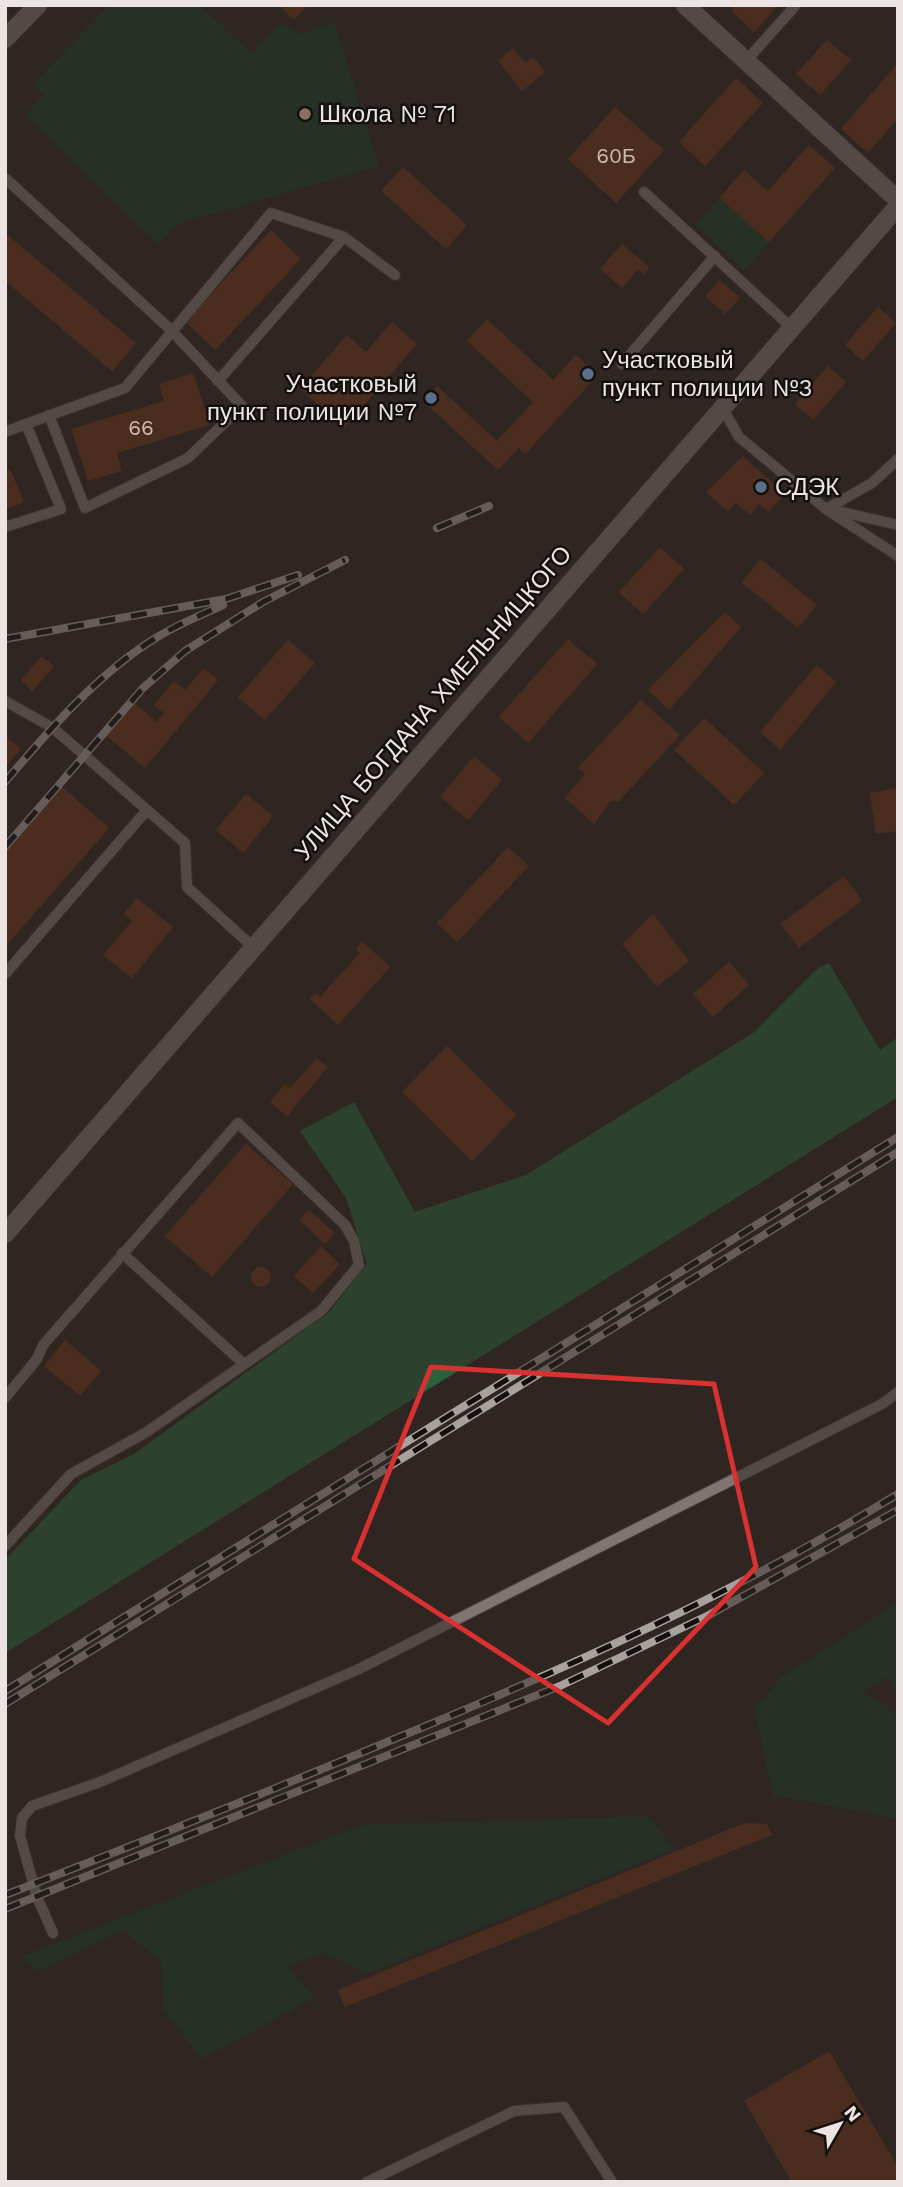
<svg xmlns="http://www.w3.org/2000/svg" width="903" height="2187" viewBox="0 0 903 2187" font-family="'Work Sans',sans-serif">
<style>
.green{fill:#1c3d27}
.forest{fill:#28633d}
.building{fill:#6d351c}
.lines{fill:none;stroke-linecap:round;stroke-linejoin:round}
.service-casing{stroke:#4a423f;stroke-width:12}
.minor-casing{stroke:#4a423f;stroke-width:20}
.secondary-casing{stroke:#4a423f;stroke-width:20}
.service{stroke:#807570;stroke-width:10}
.minor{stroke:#807570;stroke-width:18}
.secondary{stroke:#807570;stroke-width:18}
.rail-casing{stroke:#a9a19e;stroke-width:8}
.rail{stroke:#14100e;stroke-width:5;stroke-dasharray:16;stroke-linecap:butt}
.marked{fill:none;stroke:#d73131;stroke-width:5;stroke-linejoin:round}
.education-dot{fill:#8d6e63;stroke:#14100e;stroke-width:2.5}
.service-dot{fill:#5c6f8a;stroke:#14100e;stroke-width:2.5}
.labels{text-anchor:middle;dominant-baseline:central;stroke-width:5;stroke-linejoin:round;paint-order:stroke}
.number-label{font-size:21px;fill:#ccb8b0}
.poi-label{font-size:24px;fill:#ebe4e2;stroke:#14100e;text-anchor:start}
.street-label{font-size:24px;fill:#ebe4e2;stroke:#14100e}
</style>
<rect width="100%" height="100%" fill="#2f2622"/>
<g class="green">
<path d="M110 5H200L251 54 280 23 301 34 334 22 379 166 178 224 158 245 25 115 44 95 33 84Z"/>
<path d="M719 198 769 242 744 270 695 225Z"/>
<path d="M898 1602V1693L888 1677 862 1691 885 1705 898 1718V1819L773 1795 754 1709 782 1677Z"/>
<path d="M648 1816 674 1849 367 1974 326 1954 286 1965 314 1998 202 2059 163 2009 161 1962 124 1930 37 1972 22 1956 361 1825Z"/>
</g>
<path class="forest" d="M829 963 880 1050 898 1037V1097L5 1653V1560L81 1480 134 1454 328 1313 367 1264 346 1198 300 1131 354 1102 415 1212 526 1175 753 1033 817 969Z"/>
<g class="building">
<path d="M279 5H308L294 20Z"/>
<path d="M735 5H778L754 32 731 11Z"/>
<path d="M827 40 851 60 820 95 796 74Z"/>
<path d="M513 48 525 63 533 57 545 72 522 91 498 61Z"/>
<path d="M898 63V118L868 153 841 129Z"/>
<path d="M736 78 763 103 705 166 679 142Z"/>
<path d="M615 107 664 150 616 203 568 159Z"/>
<path d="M809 145 835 168 769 242 719 198 744 170 768 191Z"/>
<path d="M403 167 467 225 446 249 381 191Z"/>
<path d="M271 230 301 259 215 350 185 321Z"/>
<path d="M5 233 136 343 112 371 5 281Z"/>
<path d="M622 244 649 267 644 274 638 269 622 288 600 269Z"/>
<path d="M720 280 740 298 725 314 705 296Z"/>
<path d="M878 307 896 323 863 361 845 345Z"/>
<path d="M487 319 553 380 576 355 598 375 525 454 519 448 498 470 423 401 437 386 497 441 533 402 467 341Z"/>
<path d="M392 322 417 344 344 428 300 389 347 335 366 352Z"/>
<path d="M828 366 846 382 813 420 795 404Z"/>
<path d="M193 373 210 425 117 453 122 471 88 481 71 429 164 401 159 384Z"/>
<path d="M743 456 785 494 769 512 760 504 750 515 736 503 728 511 706 492Z"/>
<path d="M10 469 24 502 5 510V471Z"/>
<path d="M660 547 684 569 643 614 619 592Z"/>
<path d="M760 559 817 605 798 628 742 583Z"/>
<path d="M725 612 741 627 669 710 648 690Z"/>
<path d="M568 639 597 664 528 743 499 717Z"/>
<path d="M288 640 315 663 265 720 238 697Z"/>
<path d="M42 656 54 667 32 691 21 680Z"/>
<path d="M817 665 836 682 780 750 760 732Z"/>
<path d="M204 668 218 680 145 768 106 735 133 702 157 722 164 713 154 705 174 681 185 690Z"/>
<path d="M641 700 680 735 619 801H611L594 824 565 798 585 774 578 768Z"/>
<path d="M704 718 764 773 734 805 674 750Z"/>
<path d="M5 736 21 749 5 768Z"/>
<path d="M474 756 502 780 468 820 440 797Z"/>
<path d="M62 787 109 828 5 947V853Z"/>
<path d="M898 788V831L876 834 870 793Z"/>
<path d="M246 794 273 816 243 853 216 830Z"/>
<path d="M508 847 529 866 457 942 437 923Z"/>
<path d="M844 876 862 901 799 948 781 924Z"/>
<path d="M137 898 173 927 132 978 103 955 132 921 124 914Z"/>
<path d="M653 914 689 961 657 987 622 944Z"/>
<path d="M362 941 390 967 338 1025 310 999 315 993 320 997 360 953 356 949Z"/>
<path d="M729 962 749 985 713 1017 693 994Z"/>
<path d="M447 1046 517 1115 472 1161 402 1092Z"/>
<path d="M317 1058 328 1067 287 1116 270 1102 285 1084 290 1088Z"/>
<path d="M246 1144 293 1184 212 1277 165 1236Z"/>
<path d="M309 1210 335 1233 325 1244 299 1220Z"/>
<path d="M321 1246 340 1264 313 1293 294 1276Z"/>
<circle cx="261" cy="1277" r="10"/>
<path d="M65 1340 101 1371 80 1396 44 1366Z"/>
<path d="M745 1823 767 1824 772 1835 345 2007 338 1990Z"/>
<path d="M829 2051 898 2167V2182H792L744 2101Z"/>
</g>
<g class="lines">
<defs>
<g id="service">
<path d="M746 61 796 5"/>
<path d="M5 178 171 330 242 406 188 458 85 508 49 415"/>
<path d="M644 192 792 328"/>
<path d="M622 364 715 256"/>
<path d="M218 381 344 237"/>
<path d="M723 409 739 437 826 509 898 556"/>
<path d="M5 432 26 424"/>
<path d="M826 509 872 483 898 459"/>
<path d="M833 510 898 525"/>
<path d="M5 527 61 509 26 424 125 388 271 213 344 237 395 275"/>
<path d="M5 701 53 728 185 843 187 887 252 946"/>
<path d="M5 974 147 810"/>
<path d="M122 1253 244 1364"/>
<path d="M5 1398 37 1359 43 1345 238 1123 345 1225 354 1241 359 1265 321 1311 145 1433 71 1474 5 1546"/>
<path d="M53 1933 37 1897 20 1836 22 1818 32 1806 100 1782 359 1669 882 1404 898 1392"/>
<path d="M367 2182 514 2111 564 2107 612 2182"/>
</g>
<g id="minor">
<path d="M685 5 898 200"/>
<path d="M5 39 38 5"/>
</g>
<path id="secondary" d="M5 1234 898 206"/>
</defs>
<use href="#service" class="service-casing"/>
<use href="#minor" class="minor-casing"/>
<use href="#secondary" class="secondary-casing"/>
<use href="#service" class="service"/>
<use href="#minor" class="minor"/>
<use href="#secondary" class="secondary"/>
<defs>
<g id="rail">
<path d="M437 528 489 506"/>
<path d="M5 639 226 599 298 575"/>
<path d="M5 782C50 729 99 672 159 636 179 624 201 615 223 605"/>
<path d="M5 847 143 688 185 651 263 602 345 560"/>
<path d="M5 1691 898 1137"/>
<path d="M5 1704 898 1152"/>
<path d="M5 1895C137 1844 268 1792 399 1737 570 1667 739 1591 898 1494"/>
<path d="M5 1909 560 1686 709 1615 898 1510"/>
</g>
</defs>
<use href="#rail" class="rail-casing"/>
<use href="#rail" class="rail"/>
</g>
<path d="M0 0H903V2187H0ZM431 1367 714 1384 756 1567 608 1723 354 1559Z" fill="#2f2622" fill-opacity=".55" fill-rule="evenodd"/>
<path class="marked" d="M431 1367 714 1384 756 1567 608 1723 354 1559Z"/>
<circle class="education-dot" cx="305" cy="114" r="7"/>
<g class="service-dot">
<circle cx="588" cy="374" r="7"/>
<circle cx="431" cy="398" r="7"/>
<circle cx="761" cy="487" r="7"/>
</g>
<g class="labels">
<g class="number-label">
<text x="616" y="155">60Б</text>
<text x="141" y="427">66</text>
</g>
<g class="poi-label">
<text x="319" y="114">Школа № 71</text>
<text x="602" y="360">Участковый<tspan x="602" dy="28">пункт полиции №3</tspan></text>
<text x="417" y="384" text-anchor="end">Участковый<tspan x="417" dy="28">пункт полиции №7</tspan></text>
<text x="775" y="487">СДЭК</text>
</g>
<g class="street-label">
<text transform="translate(433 703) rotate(-49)">УЛИЦА БОГДАНА ХМЕЛЬНИЦКОГО</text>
</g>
</g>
<rect width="903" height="2187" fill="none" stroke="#ebe4e2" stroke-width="14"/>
<g transform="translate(840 2124) rotate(51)" stroke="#14100e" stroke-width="5" paint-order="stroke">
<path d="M0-5L12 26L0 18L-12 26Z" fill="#ebe4e2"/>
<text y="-10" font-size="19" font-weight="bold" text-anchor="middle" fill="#ebe4e2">N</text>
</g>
</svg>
